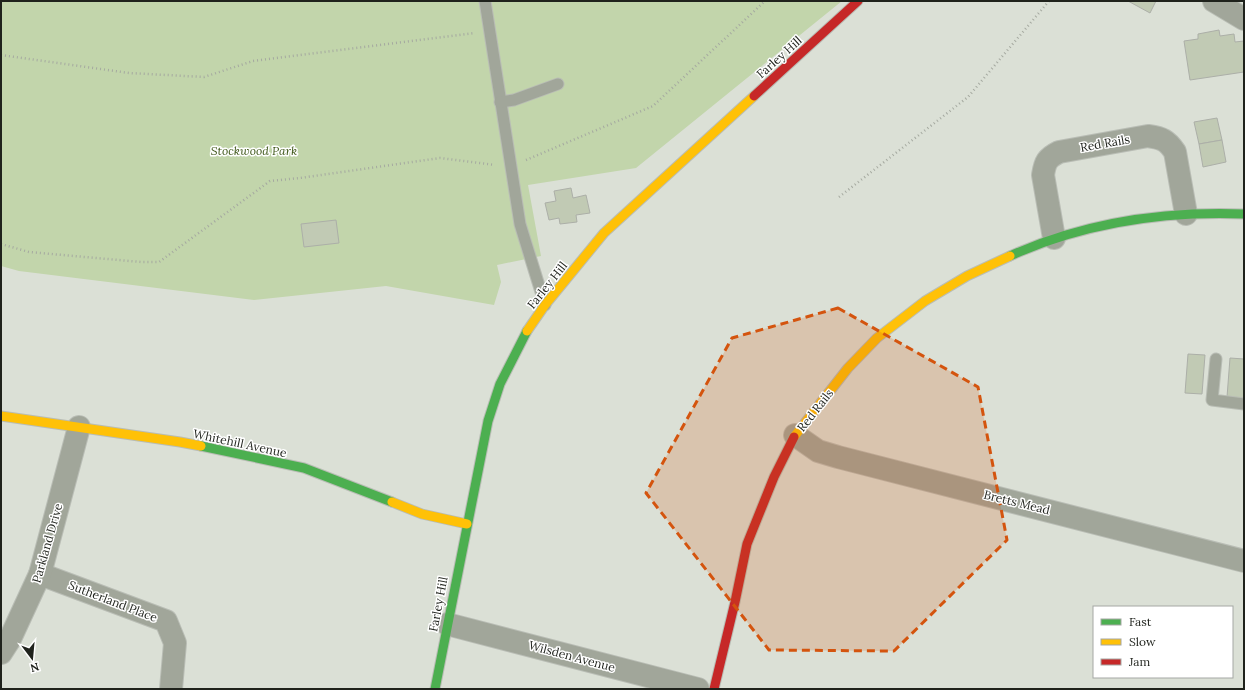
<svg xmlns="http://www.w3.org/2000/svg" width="1245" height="690" viewBox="0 0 1245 690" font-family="Lora,serif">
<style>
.park{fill:#c2d5ab}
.building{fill:#c1cab4;stroke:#acafa8}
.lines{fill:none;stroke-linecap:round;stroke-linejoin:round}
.lane-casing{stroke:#b9bdb5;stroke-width:13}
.street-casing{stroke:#b9bdb5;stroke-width:24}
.fast-casing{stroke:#b9bdb5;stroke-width:11}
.slow-casing{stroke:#b9bdb5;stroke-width:11}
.jam-casing{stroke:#b9bdb5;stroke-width:11}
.path{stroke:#a5a9a0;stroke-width:2.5;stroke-dasharray:1 3;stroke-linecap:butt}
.lane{stroke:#a1a69a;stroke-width:11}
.street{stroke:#a1a69a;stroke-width:22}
.fast{stroke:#4caf50;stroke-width:9}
.slow{stroke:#ffc107;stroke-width:9}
.jam{stroke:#c62828;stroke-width:9}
.marked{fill:#d4540e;fill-opacity:0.2;stroke:#d4540e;stroke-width:3;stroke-dasharray:8 5;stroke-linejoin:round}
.labels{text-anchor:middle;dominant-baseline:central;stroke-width:3;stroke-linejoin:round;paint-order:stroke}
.street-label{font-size:12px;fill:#1f221c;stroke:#fff}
.park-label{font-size:12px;font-style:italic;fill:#425a1d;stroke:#fff}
</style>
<rect width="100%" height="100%" fill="#dbe0d6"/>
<path class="park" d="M1 1H842L636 168 528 185 541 256 497 265 501 282 494 305 386 286 254 300 19 271 1 266Z"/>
<g class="building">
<path d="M1128 1H1156L1150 13Z"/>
<path d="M1219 30 1220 36 1234 34 1235 42 1244 41V72L1190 80 1184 41 1198 39V34Z"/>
<path d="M1217 118 1222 140 1199 144 1194 122Z"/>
<path d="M1222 140 1226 162 1203 167 1199 144Z"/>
<path d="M571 188 573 198 586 195 590 213 576 215 577 222 560 224 559 218 549 220 545 203 556 201 554 191Z"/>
<path d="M336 220 339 243 304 247 301 224Z"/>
<path d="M1188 354 1205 355 1202 394 1185 393Z"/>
<path d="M1230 358 1244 359V398L1227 397Z"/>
</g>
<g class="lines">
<defs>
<g id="lane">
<path d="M485 1 520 224 545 305"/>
<path d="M500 102 514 100 558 84"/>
<path d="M1216 359 1212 400 1244 404"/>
</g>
<g id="street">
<path d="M1214 1 1244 19"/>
<path d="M1054 238 1043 175C1045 162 1047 158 1059 152L1148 136C1162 138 1167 140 1175 152L1186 214"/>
<path d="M795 435 818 451 838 457 1244 561"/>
<path d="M40 574 166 621 175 643 171 689"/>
<path d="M447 624 698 689"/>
<path d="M1 653 10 639 40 574 79 427"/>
</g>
<g id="fast">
<path d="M1010 256C1083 223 1164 211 1244 214"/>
<path d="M201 446 304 468 392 502"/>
<path d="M435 689 488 421 500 384 527 331"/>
</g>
<g id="slow">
<path d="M527 331 545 305 604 233 754 96"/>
<path d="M1 416 180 442 201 446"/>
<path d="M794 437 848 368 877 338 925 301 967 276 1010 256"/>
<path d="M392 502 422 514 467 524"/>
</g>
<g id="jam">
<path d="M754 96 858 1"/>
<path d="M714 689 735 602 747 544 774 477 794 437"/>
</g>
</defs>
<use href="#lane" class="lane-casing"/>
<use href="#street" class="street-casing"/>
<use href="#fast" class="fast-casing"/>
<use href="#slow" class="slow-casing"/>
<use href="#jam" class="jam-casing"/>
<g class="path">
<path d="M1 55 129 73 204 77 253 61 475 33"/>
<path d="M526 160 653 106 765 1"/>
<path d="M839 197 968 97 1049 1"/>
<path d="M1 207H2"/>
<path d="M1 244 29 252 141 262H159L270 181 300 178 440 158 495 165"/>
</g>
<use href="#lane" class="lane"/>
<use href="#street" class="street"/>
<use href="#fast" class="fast"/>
<use href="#slow" class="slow"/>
<use href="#jam" class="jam"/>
</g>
<path class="marked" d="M838 308 978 387 1007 540 894 651 769 650 646 493 732 338Z"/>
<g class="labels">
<g class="street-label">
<text transform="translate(779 57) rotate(-42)">Farley Hill</text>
<text transform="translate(1105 143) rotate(-10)">Red Rails</text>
<text transform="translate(547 285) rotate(-52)">Farley Hill</text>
<text transform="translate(815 410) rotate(-52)">Red Rails</text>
<text transform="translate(240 443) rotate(12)">Whitehill Avenue</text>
<text transform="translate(1017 502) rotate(14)">Bretts Mead</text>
<text transform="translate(47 543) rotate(-74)">Parkland Drive</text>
<text transform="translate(113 601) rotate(21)">Sutherland Place</text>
<text transform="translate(438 604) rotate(-79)">Farley Hill</text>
<text transform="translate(572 656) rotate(15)">Wilsden Avenue</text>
</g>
<g class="park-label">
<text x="254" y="150">Stockwood Park</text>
</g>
</g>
<rect width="1245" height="690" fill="none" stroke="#1f221c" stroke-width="4"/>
<rect x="1093" y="606" width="140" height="72" fill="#ffffff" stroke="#a5a7a4"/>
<rect x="1101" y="619" width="20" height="6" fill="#4caf50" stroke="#a5a7a4"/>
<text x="1129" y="626" font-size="12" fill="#1f221c">Fast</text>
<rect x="1101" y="639" width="20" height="6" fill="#ffc107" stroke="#a5a7a4"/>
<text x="1129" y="646" font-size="12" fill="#1f221c">Slow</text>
<rect x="1101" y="659" width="20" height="6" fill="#c62828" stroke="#a5a7a4"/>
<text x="1129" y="666" font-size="12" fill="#1f221c">Jam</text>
<g transform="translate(32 658) rotate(164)" stroke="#ffffff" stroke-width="3" paint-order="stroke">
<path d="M0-3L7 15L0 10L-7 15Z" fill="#1f221c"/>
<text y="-6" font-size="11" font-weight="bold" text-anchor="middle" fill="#1f221c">N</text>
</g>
</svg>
